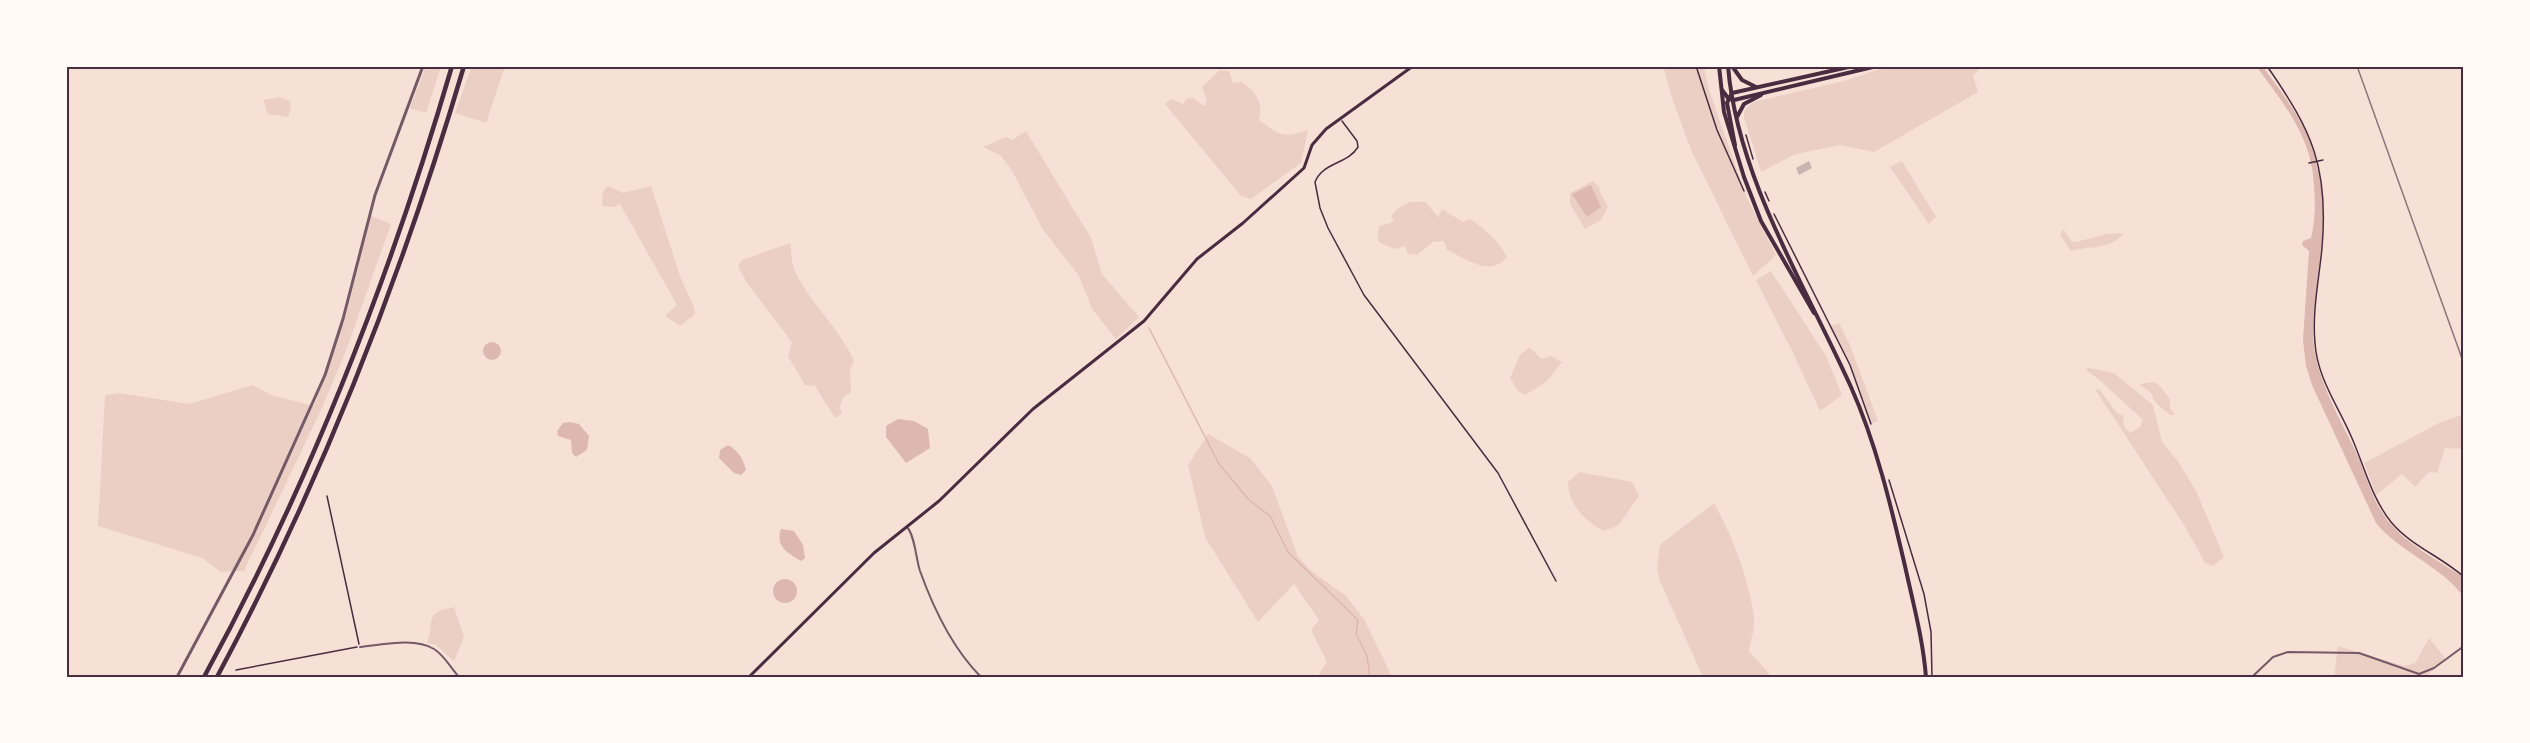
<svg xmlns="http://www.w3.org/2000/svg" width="2530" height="743" viewBox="0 0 2530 743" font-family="Karla,sans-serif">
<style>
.green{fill:#ebcfc5}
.water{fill:#dcb8b0}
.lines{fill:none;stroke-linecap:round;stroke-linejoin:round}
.stream{stroke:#dcb8b0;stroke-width:1.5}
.canal{stroke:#dcb8b0;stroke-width:5}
.building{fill:#ccb4b1}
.path{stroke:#4a2c40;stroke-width:1.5}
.minor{stroke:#755966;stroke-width:2}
.tertiary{stroke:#755966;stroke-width:3}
.secondary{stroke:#4a2c40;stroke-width:3}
.primary{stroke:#4a2c40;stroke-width:4}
.trunk{stroke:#4a2c40;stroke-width:4}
.motorway{stroke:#4a2c40;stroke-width:4.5}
.rail{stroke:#8f747c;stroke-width:1.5}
.neatline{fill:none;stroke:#4a2c40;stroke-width:2}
</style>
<rect width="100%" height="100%" fill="#f7e1d7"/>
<g class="green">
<path d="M426 66H441L426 113 410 108Z"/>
<path d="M472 66H505L486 123 455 113Z"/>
<path d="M1663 66H1704L1708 87 1747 198 1776 255 1753 276 1692 152 1674 104Z"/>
<path d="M1889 66H1982L1973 76 1978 92 1874 152 1840 145 1796 154 1761 172 1744 117V111L1753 102 1844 81Z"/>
<path d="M1220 70 1229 71 1233 83 1242 82C1257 93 1263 102 1259 120 1279 135 1283 139 1308 130L1301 163 1251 199 1241 196 1165 104 1172 99 1183 104 1186 99 1192 98 1205 106 1207 100 1202 87Z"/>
<path d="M279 97 290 101 291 108 288 117 268 114 263 100Z"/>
<path d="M1026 131 1091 238 1102 274 1139 317 1116 339 1092 309 1079 276 1042 228 1011 169 1001 156 983 147 1006 137 1012 140Z"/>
<path d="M1902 161 1936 217 1929 224 1890 167Z"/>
<path d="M1593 181 1600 188 1599 190 1608 207 1601 220 1585 229 1570 204V193Z"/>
<path d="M608 186 623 193 651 186 681 279 693 304 695 314 680 326 665 316 677 305 620 204 613 207 602 206 603 191Z"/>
<path d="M1411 202H1426L1438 217 1442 209 1463 222 1470 219C1485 229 1498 240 1507 257 1490 278 1467 259 1447 250L1444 241 1433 242 1417 255 1408 254 1405 246 1394 249 1379 242 1377 235 1380 226 1394 222 1391 216 1399 207Z"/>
<path d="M371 216 391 224 347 348 322 408 244 571 221 572 202 558 98 526 105 395 119 393 189 404 253 385 271 395 314 406 347 312Z"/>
<path d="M2063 229 2071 241 2076 242 2107 234 2124 233C2110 251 2090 245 2071 251L2060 235Z"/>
<path d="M790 243C792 252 791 263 795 271 810 304 840 328 854 361L850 370 851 392 843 398 840 407 842 414 835 418 815 386 805 385 788 356 792 342 747 283 738 266 742 260Z"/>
<path d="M1771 271 1826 356 1842 395 1820 411 1793 353 1756 280Z"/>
<path d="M1839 323 1850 345 1878 421 1869 424C1864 399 1846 350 1830 330L1831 326Z"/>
<path d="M1529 347 1542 359 1551 356 1562 362 1546 382 1525 395 1518 391 1510 378 1520 355Z"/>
<path d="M2089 368 2114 373 2153 405 2162 442 2180 464 2196 491 2224 557 2213 566 2205 563 2184 525 2095 389 2100 390 2116 412 2123 416 2124 426 2130 433 2140 427 2143 420 2103 383 2085 369Z"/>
<path d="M2154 382 2159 385 2170 399V408L2175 415H2170L2155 402 2151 393 2139 384Z"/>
<path d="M2464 414V449L2445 448 2437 473 2429 472 2415 487 2402 474 2376 495 2364 463 2439 423Z"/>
<path d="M1208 434 1250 458 1272 486 1298 557 1311 571 1345 595 1364 619 1392 677H1317L1327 662 1311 630 1319 620 1294 584 1258 622 1205 537 1188 465Z"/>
<path d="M1580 472 1632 482 1639 496 1618 526 1603 531C1585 521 1568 504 1568 482Z"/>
<path d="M1714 503C1733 538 1749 578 1754 618 1755 628 1751 641 1749 651L1772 677H1703L1659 579 1657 568 1660 545Z"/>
<path d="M454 607 464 637 454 661 436 645 427 643C436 621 422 613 454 607Z"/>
<path d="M2429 638 2445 658 2426 677H2334L2338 646 2404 666 2415 663Z"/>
</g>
<g class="water">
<path d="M2311 161H2315C2333 214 2315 273 2313 328 2312 376 2340 416 2359 459 2368 481 2373 502 2388 521 2407 544 2435 559 2460 575L2464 579V597C2440 565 2401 553 2376 523L2312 385 2306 366 2303 340 2309 251 2302 245 2303 241 2311 238C2317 215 2315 184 2311 161Z"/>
<path d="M1591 185 1601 207 1587 217 1572 194Z"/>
<circle cx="492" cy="351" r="9"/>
<path d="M898 419 914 421 928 429 930 448 906 463 886 437V426Z"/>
<path d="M570 422 579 424 589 436 587 450 576 457 572 453 571 440 558 436 557 431 563 423Z"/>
<path d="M728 445C739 451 743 459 746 470L741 475 734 473 719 458 720 450Z"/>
<path d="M781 529 794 531 803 545 805 558 801 561C787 553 775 546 781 529Z"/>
<circle cx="785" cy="591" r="12"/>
</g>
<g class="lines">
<path class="stream" d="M1149 328 1219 464 1249 500 1270 516 1288 552 1358 620 1356 634 1367 656 1370 677"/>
<path class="canal" d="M2259 66C2281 95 2308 129 2314 166"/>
</g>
<path class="building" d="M1809 161 1812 168 1799 175 1796 168Z"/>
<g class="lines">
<g class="path">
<path d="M1696 66 1717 130 1744 191"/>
<path d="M2267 66C2312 131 2329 167 2322 248 2319 279 2312 312 2315 343 2317 377 2338 406 2351 436 2364 465 2371 497 2391 522 2411 546 2442 557 2464 577"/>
<path d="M1342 121 1357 141 1358 147C1348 164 1323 162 1315 182L1320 208 1328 228 1364 295 1498 473 1556 581"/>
<path d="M1746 135 1753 159"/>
<path d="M2309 163 2323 160"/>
<path d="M1765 192 1769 201"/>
<path d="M1774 214 1850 365 1871 424"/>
<path d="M1889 480 1924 594 1931 632 1932 677"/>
<path d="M327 496 359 644"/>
<path d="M236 670 357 647"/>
</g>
<g class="minor">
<path d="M907 527C915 536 916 559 920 571 934 610 952 648 981 677"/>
<path d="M360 647C382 645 414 637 434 649 444 655 451 668 459 677"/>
<path d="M2252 677 2273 657 2288 652 2359 653 2419 674 2434 668 2464 646"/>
</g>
<path class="tertiary" d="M177 677 253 535 325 375 343 319 375 195 423 66"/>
<path class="secondary" d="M749 677 874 553 939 501 1033 409 1144 321 1197 259 1243 223 1304 168 1312 145 1326 129 1413 66"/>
<g class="primary">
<path d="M1732 66 1742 80 1756 87"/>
<path d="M1722 90 1728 98 1734 100 1877 66"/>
<path d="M1737 117 1744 104 1761 95"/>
<path d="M1735 145 1727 103 1732 93 1853 66"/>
</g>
<g class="trunk">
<path d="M1719 66 1724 112 1744 177 1761 221 1814 313"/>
<path d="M1728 66C1737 177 1806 287 1851 387 1876 443 1891 506 1905 566 1913 603 1923 639 1926 677"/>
</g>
<g class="motorway">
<path d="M204 677C310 483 390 278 452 66"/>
<path d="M217 677C322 481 401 279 464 66"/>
</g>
<path class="rail" d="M2357 66 2464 364"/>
</g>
<rect width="2530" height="743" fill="none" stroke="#fffaf5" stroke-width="135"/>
<rect x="68" y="68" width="2394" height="608" class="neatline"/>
</svg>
